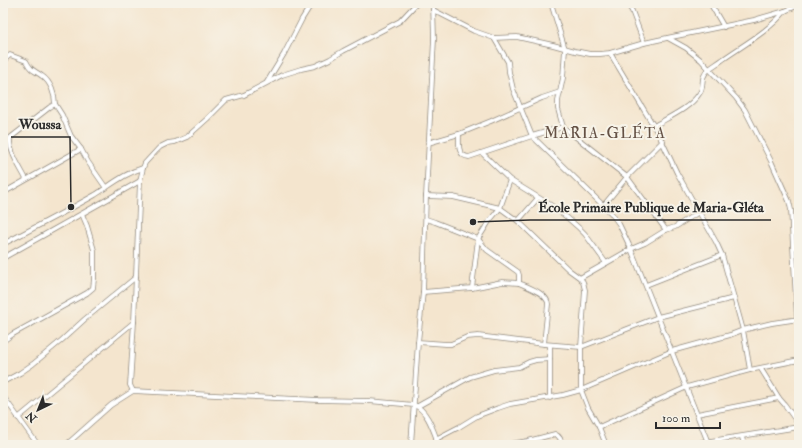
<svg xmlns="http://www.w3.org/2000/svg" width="802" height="448" viewBox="0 0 802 448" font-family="'IM FELL Double Pica',serif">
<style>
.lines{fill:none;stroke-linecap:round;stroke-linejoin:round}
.minor-casing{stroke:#90887c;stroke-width:5.5}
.minor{stroke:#fff;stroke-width:4}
.labels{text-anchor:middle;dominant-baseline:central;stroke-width:4;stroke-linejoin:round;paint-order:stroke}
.quarter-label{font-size:15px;letter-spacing:1px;fill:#645145;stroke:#f7f3e8}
.leader{fill:none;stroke:#2b2b2b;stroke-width:1.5}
.callout-dot{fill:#2b2b2b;stroke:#f7f3e8;stroke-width:1.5}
.callout-label{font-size:14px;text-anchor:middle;font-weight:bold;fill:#2b2b2b;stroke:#f7f3e8;stroke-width:4;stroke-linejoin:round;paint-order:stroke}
</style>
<rect width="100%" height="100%" fill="#f7f3e8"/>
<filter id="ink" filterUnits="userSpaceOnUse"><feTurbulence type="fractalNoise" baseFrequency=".025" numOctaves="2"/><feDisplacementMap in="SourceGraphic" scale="8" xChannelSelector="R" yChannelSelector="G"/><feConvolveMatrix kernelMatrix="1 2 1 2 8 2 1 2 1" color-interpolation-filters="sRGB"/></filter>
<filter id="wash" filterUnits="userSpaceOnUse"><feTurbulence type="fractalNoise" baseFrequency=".012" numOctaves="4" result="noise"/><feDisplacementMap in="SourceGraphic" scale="16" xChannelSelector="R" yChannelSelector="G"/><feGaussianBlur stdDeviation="0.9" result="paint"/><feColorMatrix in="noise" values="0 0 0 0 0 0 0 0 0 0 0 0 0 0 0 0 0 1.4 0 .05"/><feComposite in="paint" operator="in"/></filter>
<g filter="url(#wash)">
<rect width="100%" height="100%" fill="#f4e5ce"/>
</g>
<g filter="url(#ink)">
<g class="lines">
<defs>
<g id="minor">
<path d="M551 3 565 49 563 78 558 101V109L563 127 627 177 666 230"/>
<path d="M627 3 632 11 644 43"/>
<path d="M710 3 724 27"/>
<path d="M433 10 474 31 494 38 517 37 553 45 575 51 590 54H600L610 53 644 43 667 38 754 20 785 11 799 5"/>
<path d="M494 38 508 62 509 72 513 89 532 136 611 213 619 224 631 249 709 445"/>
<path d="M668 38 686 48 701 60 709 69 736 98 745 110 771 161 789 201 791 210 797 319"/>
<path d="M610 53 659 135 677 173 716 242 722 255 743 330 750 370"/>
<path d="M3 61 10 55 26 61C31 71 34 70 42 76 51 82 55 95 55 104"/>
<path d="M267 82 284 54 302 19 312 3"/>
<path d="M654 126C669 117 690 108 699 94 706 86 698 79 709 69 713 66 718 63 722 60 743 45 769 31 785 11"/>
<path d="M459 134C459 144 457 156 469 157L532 136 563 127"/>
<path d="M428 143 459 134 491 121 542 98 560 92"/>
<path d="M482 153 510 180 549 204 563 214 579 228 585 234 606 263"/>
<path d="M26 179C20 167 9 152 10 138L50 107 55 104 62 115 71 136 81 149 88 162 106 188"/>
<path d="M3 193 81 149"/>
<path d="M426 196 453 197 500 208 518 221 569 270 580 278 583 282 585 290 581 347V390L588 408 599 427 606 445"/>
<path d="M603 206 627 177 663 141"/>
<path d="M426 219 435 222 478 239 487 250 518 272 519 275V283C528 287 548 294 548 304L544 344"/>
<path d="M518 221 538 198"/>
<path d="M3 244C34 228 65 212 95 195 111 185 125 173 143 168"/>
<path d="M3 258 140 181"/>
<path d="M580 278 631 249 645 243 666 230 675 227 699 212"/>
<path d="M646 285 722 255"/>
<path d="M472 288 478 239 490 220 500 208 510 180"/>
<path d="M423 292 472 288 502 282 519 283"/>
<path d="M3 341 13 334 33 323 87 293 93 288 94 279V250L87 226 82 214"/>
<path d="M418 342 446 344H451L467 337 478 336 544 344 581 347 658 317 734 298"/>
<path d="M761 369 779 398 785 405 799 425"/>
<path d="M3 382 20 373 33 364 62 340 85 319 136 277"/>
<path d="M133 391 130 385 134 322 140 181 143 168 145 163 157 150 160 147 168 143 175 142 187 137 207 119 226 100 244 95 282 75 301 69 315 66 330 59 343 51 400 21 417 3"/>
<path d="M3 396 38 445"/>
<path d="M550 398V345"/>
<path d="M418 406 470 377 494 370 519 367 529 362 536 360 550 359"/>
<path d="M697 414 779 398"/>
<path d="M18 418 134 322"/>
<path d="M599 427 687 387 750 370 799 360"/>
<path d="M742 437 744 445"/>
<path d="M436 439 459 427 477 416 498 408 510 404 563 395 581 390 672 351 730 335 743 330 755 327 772 323 799 319"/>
<path d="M3 442 6 445"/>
<path d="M66 445 111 405 133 391 318 400 369 401 414 405C428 410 434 433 439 445"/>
<path d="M411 445 418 342 423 292 426 196 434 39 433 3"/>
<path d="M503 445 528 441 555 434C560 436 561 440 562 445"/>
<path d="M685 445 799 427"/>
</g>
</defs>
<use href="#minor" class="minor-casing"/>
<use href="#minor" class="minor"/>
</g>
</g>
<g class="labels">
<g class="quarter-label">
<text x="605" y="133">MARIA-GLÉTA</text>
</g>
</g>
<path class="leader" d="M71 207L70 137H11M473 222L530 220H771"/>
<g class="callout-dot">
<circle cx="71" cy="207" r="4"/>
<circle cx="473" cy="222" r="4"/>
</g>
<g class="callout-label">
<text x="40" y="129">Woussa</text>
<text x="651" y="212">École Primaire Publique de Maria-Gléta</text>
</g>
<rect width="802" height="448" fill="none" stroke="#f7f3e8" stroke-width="16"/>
<g transform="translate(38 410) rotate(223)" stroke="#f7f3e8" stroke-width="3" paint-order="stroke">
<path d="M0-3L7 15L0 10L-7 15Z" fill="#2b2b2b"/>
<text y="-6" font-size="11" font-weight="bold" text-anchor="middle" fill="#2b2b2b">N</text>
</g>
<path d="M656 422v6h64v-6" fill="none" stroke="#2b2b2b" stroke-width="2"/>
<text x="662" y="422" font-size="12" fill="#2b2b2b" stroke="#f7f3e8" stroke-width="3" paint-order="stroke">100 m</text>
</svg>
